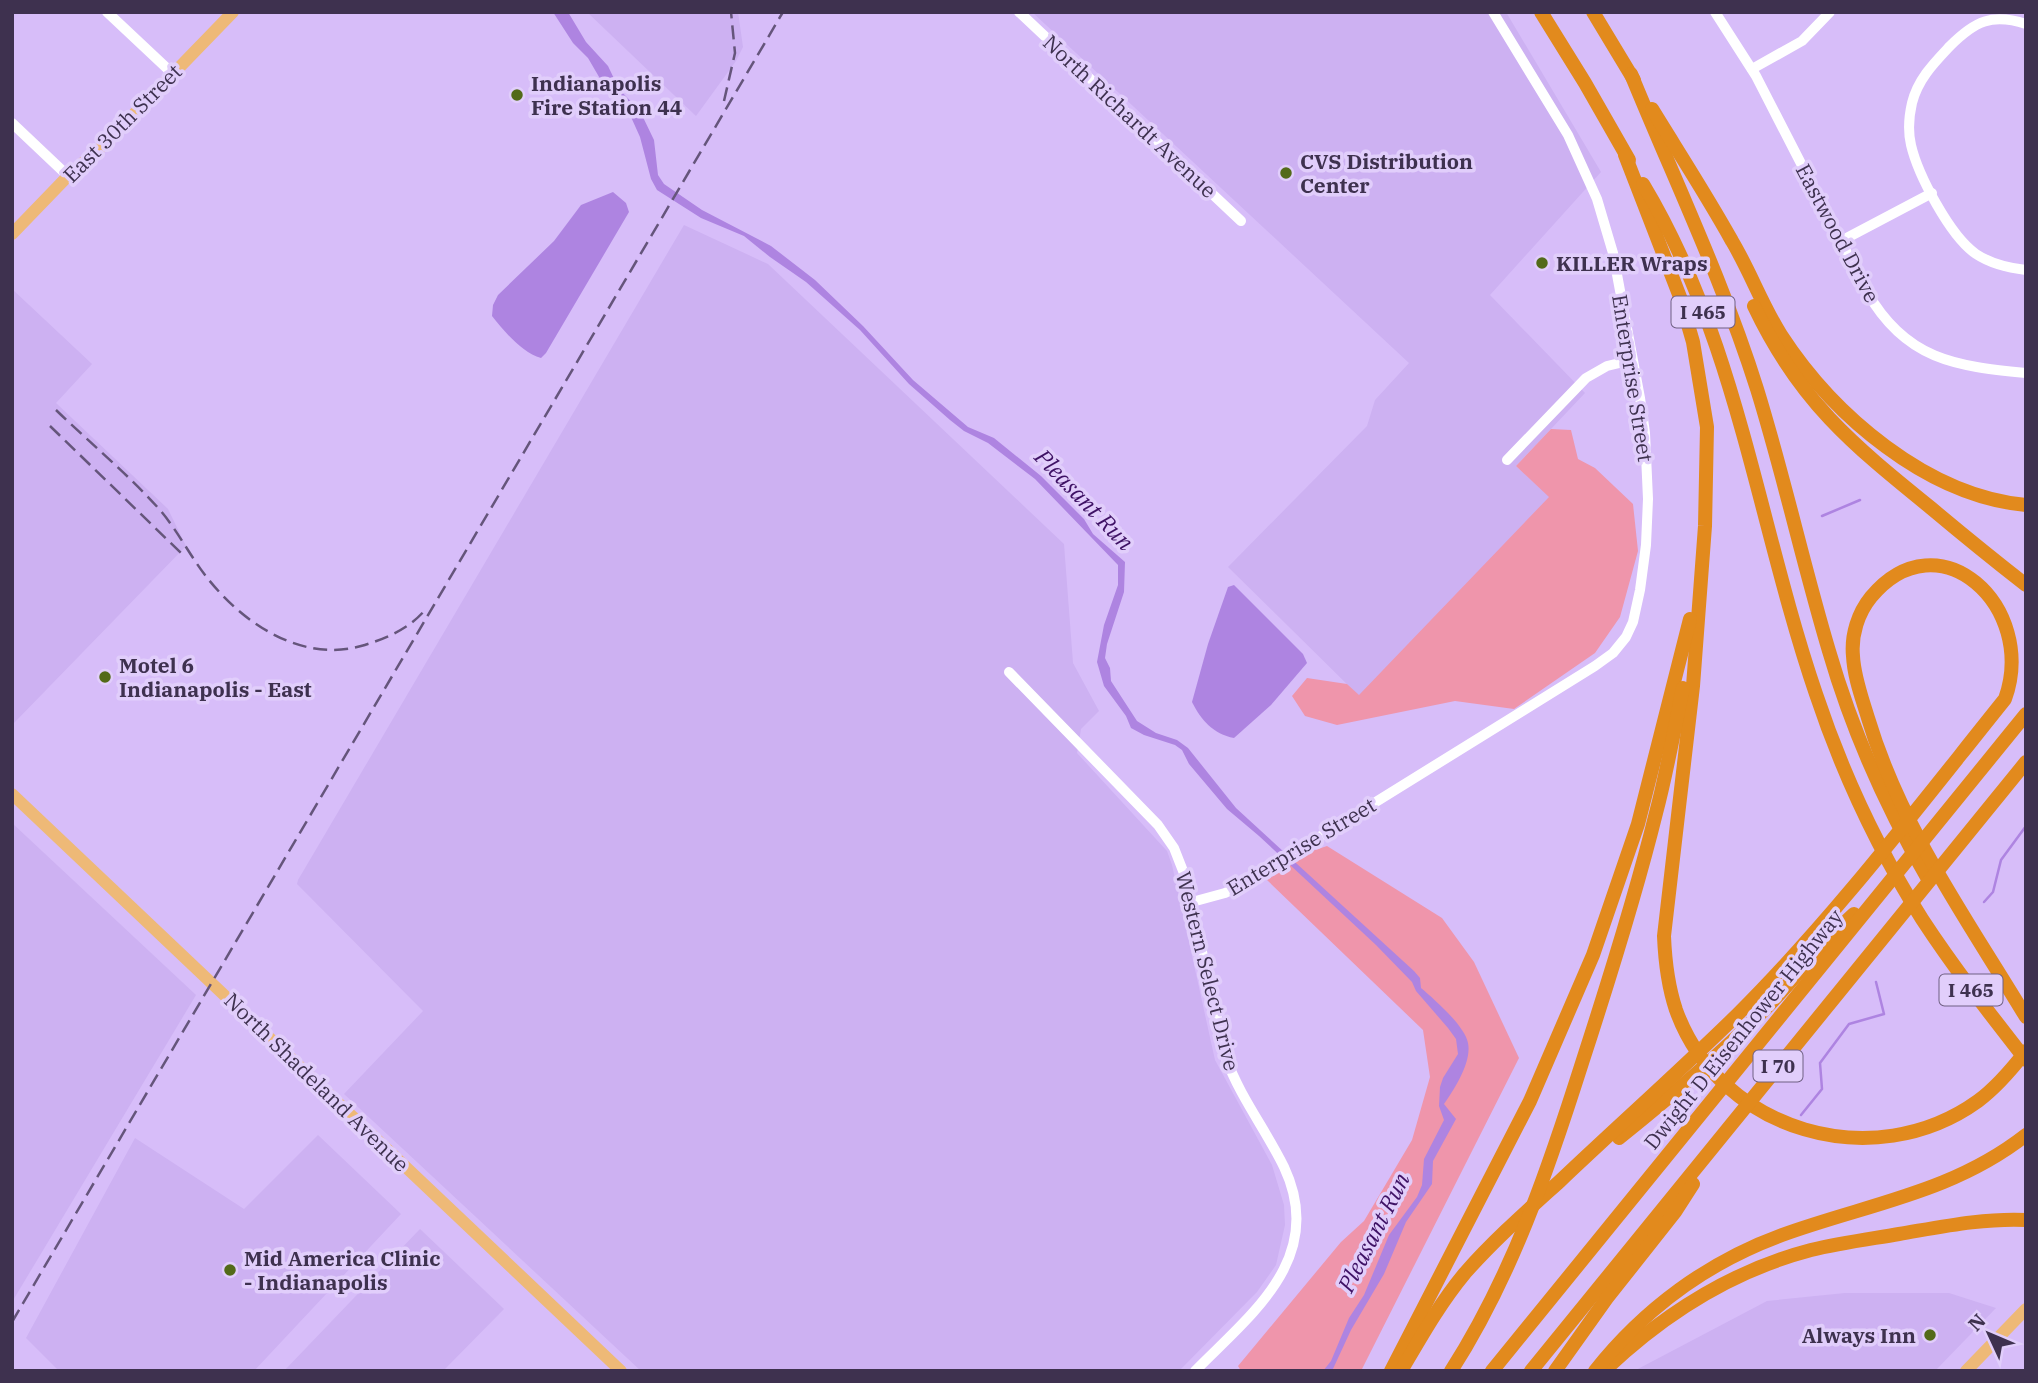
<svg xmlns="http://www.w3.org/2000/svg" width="2038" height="1383" viewBox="0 0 2038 1383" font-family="'IBM Plex Serif',serif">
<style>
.built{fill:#cdb1f2}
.green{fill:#ef95ab}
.water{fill:#ae84e1}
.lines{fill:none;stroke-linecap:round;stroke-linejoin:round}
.stream{stroke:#ae84e1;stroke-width:2.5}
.minor{stroke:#fff;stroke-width:10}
.major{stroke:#eeb977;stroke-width:12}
.highway{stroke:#e28a1d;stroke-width:14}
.rail{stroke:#65557b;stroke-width:2.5;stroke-dasharray:14 7;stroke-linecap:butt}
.poi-dot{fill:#536a19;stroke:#e1cefb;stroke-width:2.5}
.labels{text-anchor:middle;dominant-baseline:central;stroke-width:7;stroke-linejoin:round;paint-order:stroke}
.shield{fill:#e1cefb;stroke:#6f6083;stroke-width:2}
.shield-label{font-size:19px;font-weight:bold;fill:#3e314f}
.poi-label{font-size:21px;font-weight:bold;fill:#3e314f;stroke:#e1cefb;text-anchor:start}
.street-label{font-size:21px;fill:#3e314f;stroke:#e1cefb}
.water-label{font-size:23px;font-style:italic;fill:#3e1164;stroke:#e1cefb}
</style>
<rect width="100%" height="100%" fill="#d7bdf9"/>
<g class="built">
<path d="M587 12H738L743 47 736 61 696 116Z"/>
<path d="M1032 12H1506L1601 172 1490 295 1585 393 1516 466 1550 497 1359 696 1228 567 1367 426 1375 400 1409 363Z"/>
<path d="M684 225 768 264 1064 544 1073 663 1099 711 1081 729 1077 753 1167 851 1172 865 1215 1060 1272 1165 1284 1205 1285 1225 1276 1265 1257 1292 1179 1371H641L344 1094 423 1011 297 884 298 880Z"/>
<path d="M12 289 92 364 56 403 168 509 186 546 13 724Z"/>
<path d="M12 823 196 995 12 1302Z"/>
<path d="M318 1135 401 1214 254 1371H59L26 1338 135 1138 244 1209Z"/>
<path d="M420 1229 504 1309 443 1371H284Z"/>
<path d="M1949 1293 1996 1308 1935 1371H1634L1767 1301 1845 1293Z"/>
</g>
<g class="green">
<path d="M1551 429 1571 430 1578 459 1595 468 1633 504 1638 551 1620 617 1595 653 1514 709 1455 701 1337 725 1305 716 1292 696 1307 678 1347 684 1359 695 1549 497 1516 466Z"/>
<path d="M1327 846 1442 918 1474 962 1519 1058 1361 1371H1241L1238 1366 1341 1242 1364 1221 1412 1140 1430 1077 1423 1030 1267 880 1312 851Z"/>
</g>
<g class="water">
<path d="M553 12H568L586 42 608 66 619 89 640 111 654 140 658 175 664 184 702 210 771 246 815 280 863 326 913 380 968 427 994 438 1041 476 1084 519 1093 534 1125 562 1124 592 1107 644 1105 658 1110 668 1111 681 1137 721 1156 733 1177 740 1188 748 1236 808 1414 971 1420 978 1421 988C1434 999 1465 1026 1468 1043 1472 1062 1454 1090 1444 1104L1456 1119 1433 1161 1432 1184 1406 1222 1384 1274 1351 1330 1332 1371H1323L1331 1361 1349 1318 1364 1295 1389 1235 1417 1197 1422 1185 1424 1159 1444 1120 1439 1106 1440 1087 1443 1078 1458 1054 1456 1039 1448 1028 1416 991 1412 982 1376 945 1259 836 1227 809 1189 764 1182 750 1175 745 1144 735 1131 728 1126 716 1104 686 1097 662 1104 625 1118 585V565L1035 479 988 443 964 431 950 420 909 384 860 330 806 282 770 257 744 236 701 218 657 190 651 179 640 137 631 117 609 94 588 58 573 43Z"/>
<path d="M613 192 626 203 629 212 546 353 541 358C522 353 504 331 492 316L493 305 498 295 554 241 581 205Z"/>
<path d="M1234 585 1303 654 1307 663 1271 705 1234 738C1213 734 1201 720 1192 702L1208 644 1228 587Z"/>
</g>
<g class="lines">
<g class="stream">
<path d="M1822 516 1860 500"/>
<path d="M1984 902 1993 892 2001 860 2026 826"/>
<path d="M1801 1115 1822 1089 1820 1063 1849 1024 1884 1014 1876 982"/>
</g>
<g class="minor">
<path d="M107 12 173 74"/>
<path d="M1019 12 1241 221"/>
<path d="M1715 12 1756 76 1867 292C1906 360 1955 366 2026 373"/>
<path d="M2026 24C1992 13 1975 21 1950 46 1934 63 1918 79 1912 103 1909 116 1908 132 1911 145 1918 175 1950 236 1976 254 1991 264 2008 268 2026 270"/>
<path d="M1752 69 1802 41 1830 12"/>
<path d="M12 123 68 176"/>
<path d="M1841 241 1932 193"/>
<path d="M1507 460 1586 378 1607 366 1632 360"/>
<path d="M1009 672 1158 825 1174 848 1185 876 1226 1058C1240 1097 1266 1130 1284 1167 1327 1258 1251 1314 1195 1371"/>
<path d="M1192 902 1225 893 1242 885 1595 666 1613 653 1626 637 1633 622 1640 590 1646 545 1648 499 1645 433 1640 398 1613 253 1597 199 1568 135 1493 12"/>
</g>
<g class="major">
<path d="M12 234 68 176 108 141 233 12"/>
<path d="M12 794 621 1371"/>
<path d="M1966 1371 2026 1309"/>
</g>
<g class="highway">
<path d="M1541 12 1585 83 1629 160"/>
<path d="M1593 12 1634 80"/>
<path d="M1631 74C1674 179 1723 281 1757 389 1784 476 1803 564 1829 651 1852 730 1886 807 1928 879"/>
<path d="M1652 109C1679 153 1707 196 1732 241 1750 271 1762 305 1781 335 1833 415 1927 496 2026 505"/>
<path d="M1625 155 1680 297 1693 342 1707 427 1705 526 1693 686 1664 936C1665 961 1668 986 1676 1010 1720 1132 1874 1176 1978 1101 1997 1087 2012 1069 2026 1051"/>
<path d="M1643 184C1737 340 1758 524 1816 694 1842 772 1878 849 1922 919 1954 968 1990 1014 2026 1060"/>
<path d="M1754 306C1799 401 1852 444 1931 508 1962 534 1994 560 2026 585"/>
<path d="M1619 1138C1669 1098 1718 1057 1763 1011 1795 979 1821 944 1854 914"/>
<path d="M1606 1369C1665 1313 1731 1271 1811 1250 1840 1243 1870 1239 1899 1234 1941 1227 1983 1218 2026 1220"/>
<path d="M1391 1371 1530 1101 1593 955 1638 824 1690 619"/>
<path d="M1401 1371C1421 1337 1440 1303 1465 1273 1494 1240 1527 1211 1560 1181 1619 1125 1680 1071 1738 1014 1835 917 1919 806 2005 699 2038 607 1939 515 1871 597 1858 613 1851 635 1853 656 1854 677 1862 698 1868 718 1901 828 1967 919 2026 1017"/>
<path d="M1451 1371C1512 1276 1548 1170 1582 1063 1609 980 1635 898 1656 813 1667 772 1674 730 1683 688"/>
<path d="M1492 1371 2026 714"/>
<path d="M1531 1371 2026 762"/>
<path d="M1555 1371 1607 1298 1675 1212 1693 1184"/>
<path d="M1595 1371C1644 1309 1708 1262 1782 1235 1867 1204 1952 1193 2026 1135"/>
</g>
<g class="rail">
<path d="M724 101 735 53 731 12"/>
<path d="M56 410C90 443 128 474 160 510 177 530 189 554 205 575 241 622 300 663 361 646 385 639 409 629 425 610"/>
<path d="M50 426 181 553"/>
<path d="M12 1322 783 12"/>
</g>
</g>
<g class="poi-dot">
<circle cx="517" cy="95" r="7"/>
<circle cx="1286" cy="173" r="7"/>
<circle cx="1542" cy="263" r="7"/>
<circle cx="105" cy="677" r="7"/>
<circle cx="230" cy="1270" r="7"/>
<circle cx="1930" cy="1335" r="7"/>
</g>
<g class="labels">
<g class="shield">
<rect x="1671.5" y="296.5" width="63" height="31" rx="5"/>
<rect x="1939.5" y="974.5" width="63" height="31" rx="5"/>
<rect x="1753.5" y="1050.5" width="49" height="31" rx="5"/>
</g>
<g class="shield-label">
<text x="1703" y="312">I 465</text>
<text x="1971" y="990">I 465</text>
<text x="1778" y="1066">I 70</text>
</g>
<g class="poi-label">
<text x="531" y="83">Indianapolis<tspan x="531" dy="24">Fire Station 44</tspan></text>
<text x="1300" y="161">CVS Distribution<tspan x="1300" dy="24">Center</tspan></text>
<text x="1556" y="263">KILLER Wraps</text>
<text x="119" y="665">Motel 6<tspan x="119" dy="24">Indianapolis - East</tspan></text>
<text x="244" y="1258">Mid America Clinic<tspan x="244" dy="24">- Indianapolis</tspan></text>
<text x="1916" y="1335" text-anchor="end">Always Inn</text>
</g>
<g class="street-label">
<text transform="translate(1130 116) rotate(43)">North Richardt Avenue</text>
<text transform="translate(122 123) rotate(-45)">East 30th Street</text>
<text transform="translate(1838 233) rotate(62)">Eastwood Drive</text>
<text transform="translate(1633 378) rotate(81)">Enterprise Street</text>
<text transform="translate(1301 846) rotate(-31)">Enterprise Street</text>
<text transform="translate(1208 971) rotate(76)">Western Select Drive</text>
<text transform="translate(1743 1029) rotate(-51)">Dwight D Eisenhower Highway</text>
<text transform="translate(317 1082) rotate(44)">North Shadeland Avenue</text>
</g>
<g class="water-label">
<text transform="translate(1085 499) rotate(46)">Pleasant Run</text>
<text transform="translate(1373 1232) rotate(-63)">Pleasant Run</text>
</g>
</g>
<rect width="2038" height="1383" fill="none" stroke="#3e314f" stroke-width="28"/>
<g transform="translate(1989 1334) rotate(314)" stroke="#e1cefb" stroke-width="5" paint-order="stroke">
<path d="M0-5L12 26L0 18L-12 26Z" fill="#3e314f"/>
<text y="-10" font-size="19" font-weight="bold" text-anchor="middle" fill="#3e314f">N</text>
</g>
</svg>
